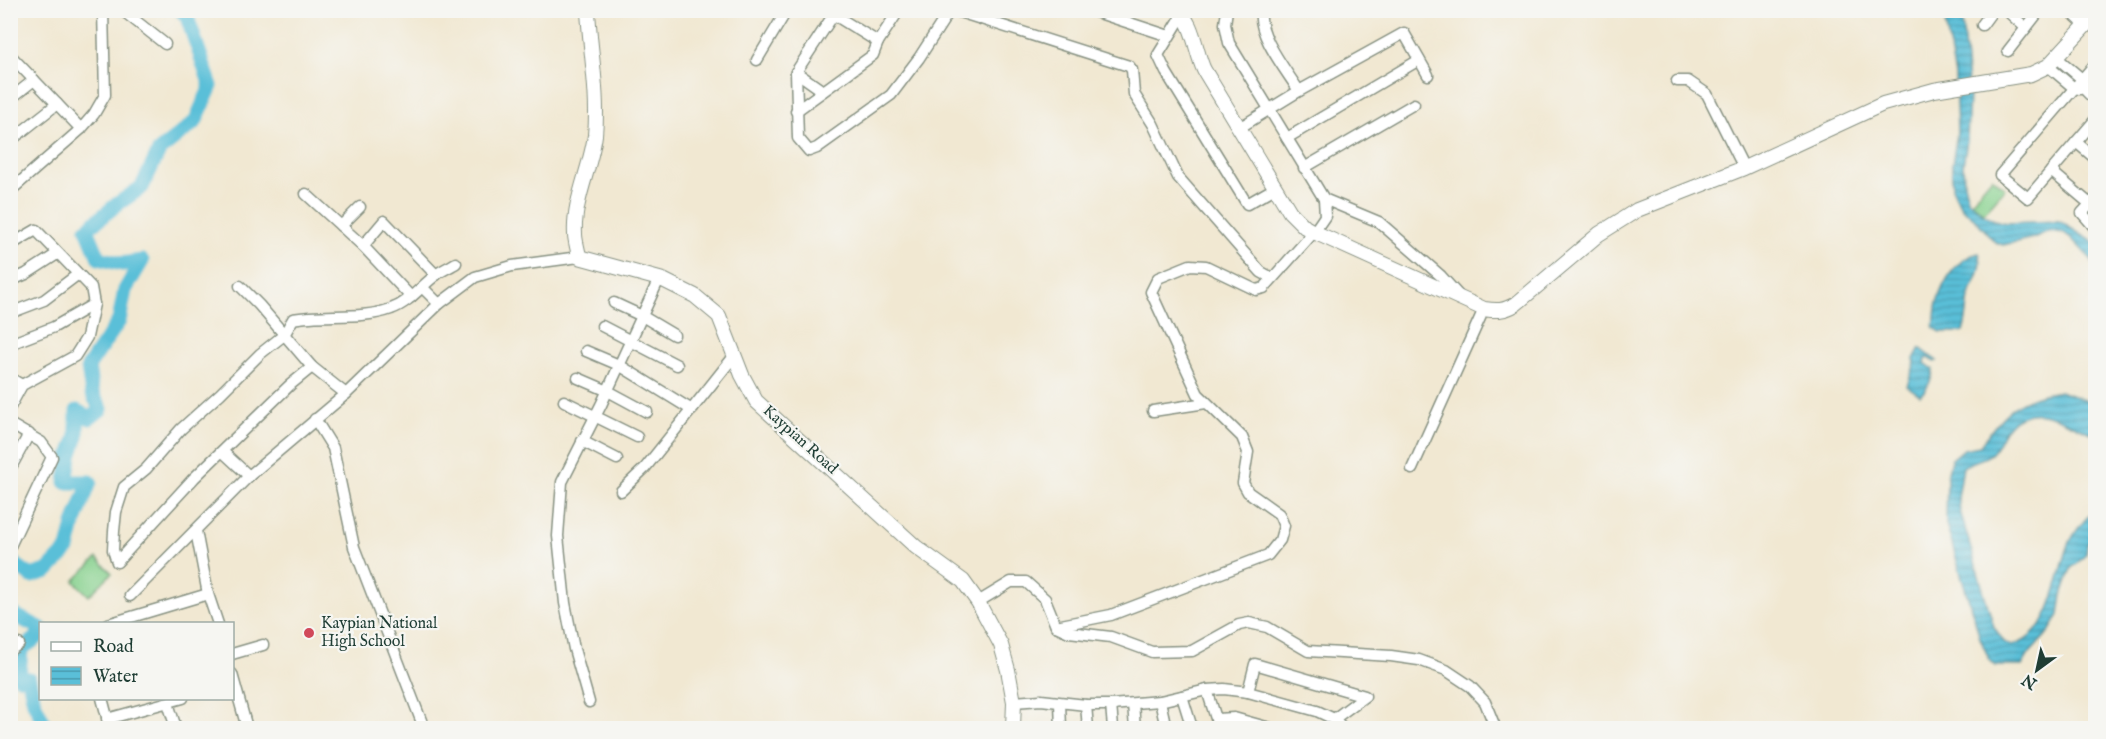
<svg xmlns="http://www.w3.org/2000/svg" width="2106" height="739" viewBox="0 0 2106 739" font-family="'IM FELL English',serif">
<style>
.park{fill:#87d18e;stroke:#538761;stroke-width:1.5}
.water{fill:url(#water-rules);stroke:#3c7e86;stroke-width:1.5}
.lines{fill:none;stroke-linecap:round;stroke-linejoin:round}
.river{stroke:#5abfd8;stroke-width:15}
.street-casing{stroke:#889283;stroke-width:13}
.secondary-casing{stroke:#889283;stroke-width:16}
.street{stroke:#fff;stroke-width:10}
.secondary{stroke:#fff;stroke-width:14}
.poi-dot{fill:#d1495b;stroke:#f6f6f2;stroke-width:2}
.labels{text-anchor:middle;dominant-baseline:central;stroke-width:4.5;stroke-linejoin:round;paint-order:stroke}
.street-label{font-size:16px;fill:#1f3d34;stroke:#f6f6f2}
.poi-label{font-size:16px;fill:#1f3d34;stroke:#f6f6f2;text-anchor:start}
</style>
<defs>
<pattern id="water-rules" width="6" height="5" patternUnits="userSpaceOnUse" patternTransform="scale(1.5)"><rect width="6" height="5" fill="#5abfd8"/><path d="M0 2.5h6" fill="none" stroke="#4a9cb0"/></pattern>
</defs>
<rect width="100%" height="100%" fill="#f6f6f2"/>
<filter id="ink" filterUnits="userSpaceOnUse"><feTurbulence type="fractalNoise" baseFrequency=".0167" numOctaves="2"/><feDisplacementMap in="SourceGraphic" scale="12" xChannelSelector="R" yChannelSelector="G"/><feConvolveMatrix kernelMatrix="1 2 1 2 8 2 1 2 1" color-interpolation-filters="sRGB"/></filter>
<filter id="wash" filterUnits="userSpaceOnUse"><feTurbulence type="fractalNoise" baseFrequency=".008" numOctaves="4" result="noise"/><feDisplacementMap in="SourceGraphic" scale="24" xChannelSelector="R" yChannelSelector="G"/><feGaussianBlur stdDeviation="1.35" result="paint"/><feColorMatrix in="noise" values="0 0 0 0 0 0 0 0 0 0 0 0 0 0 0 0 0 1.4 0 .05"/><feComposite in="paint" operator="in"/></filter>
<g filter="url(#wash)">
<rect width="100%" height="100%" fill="#f1e8d2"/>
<g class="park">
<path d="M1992 177 2005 188 1984 213 1971 202Z"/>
<path d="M97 558 112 573 89 596 74 581Z"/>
</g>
<g class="water">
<path d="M1943 11H1961L1969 93 1967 140 1963 165 1964 183 1968 200 1982 213 1994 220 2007 223 2059 221 2095 243V268L2091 259 2071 238 2064 233 2049 231 2033 238 2003 245 1995 242 1975 219 1961 207 1952 188V165L1957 132 1955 76Z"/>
<path d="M1979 253C1986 273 1969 286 1968 304 1967 313 1966 323 1963 332H1941L1934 328C1935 320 1935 311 1937 303 1943 282 1956 258 1979 253Z"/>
<path d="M1920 348 1937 361 1934 362 1929 358 1926 359 1925 363 1933 369C1933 377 1927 391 1920 395L1907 386 1915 363 1914 359Z"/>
<path d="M2060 391 2095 404V433H2090C2066 422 2032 400 2009 425 2002 433 1999 445 1992 453 1985 460 1971 461 1963 467L1958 497 1960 511 1994 627 2004 642 2011 646C2053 635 2056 581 2068 547 2073 533 2085 519 2095 509V531L2087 545 2086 554 2077 564 2071 568 2062 595 2059 615 2049 632 2029 654 2022 666H1996L1989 659 1980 638 1946 524 1947 476 1951 460 1964 449 1980 446C2004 412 2017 397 2060 391Z"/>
</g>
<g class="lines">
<g class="river">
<path d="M10 567 13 563 31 576 47 571 68 549 74 524 90 482H66L70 456 77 436V411L90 418 101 409 92 393 88 367 119 321 125 290 142 261 122 264 99 258 87 229 116 205 142 187 159 151 195 122 211 86 187 17 181 10"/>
<path d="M10 613 40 628 38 637 21 649 19 677 29 679 34 702 46 728"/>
</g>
</g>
</g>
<g filter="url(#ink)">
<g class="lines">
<defs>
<g id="street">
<path d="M122 10 165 44"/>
<path d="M953 10 1129 66 1132 70 1134 94 1153 124 1178 177 1261 272 1272 278"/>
<path d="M1090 10 1169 36"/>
<path d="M1261 10C1257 35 1286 70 1299 91"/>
<path d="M2006 10 2026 28"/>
<path d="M2069 10 2085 25"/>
<path d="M828 11 878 42"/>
<path d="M1185 11 1158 55 1166 72 1247 204 1275 188"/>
<path d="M834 14 796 72 798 138 809 151 817 148 891 95 919 58 950 10"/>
<path d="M1982 25 1993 10"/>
<path d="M2008 51 2040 10"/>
<path d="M10 55 81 129"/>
<path d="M2056 57 2082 79 2086 91 2096 101"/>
<path d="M757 60 787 10"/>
<path d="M2096 63 2000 175 2028 198 2096 119"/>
<path d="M2048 66 2074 88 2080 89"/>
<path d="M796 72 823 91"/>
<path d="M1677 81H1688L1707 94 1744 168"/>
<path d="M10 99 34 80"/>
<path d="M796 111 873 55 878 42 899 10"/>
<path d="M1239 128 1299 91 1404 33 1428 75"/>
<path d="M1287 138 1419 60"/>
<path d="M10 141 57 104"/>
<path d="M2076 142 2096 159"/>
<path d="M1304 168 1414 104"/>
<path d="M2051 171 2090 204"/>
<path d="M10 191 81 129 94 114 105 95 103 10"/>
<path d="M306 194 363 246 411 297"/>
<path d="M2096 198 2082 213 2096 229"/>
<path d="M1324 199 1379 222 1441 276 1460 297"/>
<path d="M341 226 360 207"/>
<path d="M10 245 36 230 91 287 94 304 87 337 75 356 22 385 10 407"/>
<path d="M363 246 384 221 436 275"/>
<path d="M10 281 26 274 57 254"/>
<path d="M240 286 259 305 312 367 346 394"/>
<path d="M423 288 439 304"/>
<path d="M614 303 642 316 674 335"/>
<path d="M10 313 44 300 77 275"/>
<path d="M602 326 677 365"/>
<path d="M10 344 54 327 94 304"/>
<path d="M586 351 619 365 692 410"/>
<path d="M312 367 290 385 194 478 117 562 113 550 114 531 116 512 124 487 146 469 181 429 220 394 260 354 284 335 293 319C324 313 362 320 391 309 409 303 421 286 436 275 442 270 450 267 456 263"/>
<path d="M10 378 22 385"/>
<path d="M578 378 608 391 647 412"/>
<path d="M564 401 637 437"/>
<path d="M1153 411 1206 403"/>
<path d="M315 419 333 448 354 547 424 728"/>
<path d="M10 424 41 442 52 457 10 546"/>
<path d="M582 441 617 459"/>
<path d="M223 452 249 476"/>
<path d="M10 469 29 434"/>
<path d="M1412 469 1484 309"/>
<path d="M621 491 645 468 735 355"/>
<path d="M196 531 208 594 218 624"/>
<path d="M130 596 249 476 346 394 439 304 475 277 512 266 579 257"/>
<path d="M978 602 1011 582H1026L1045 599 1056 626 1069 632 1111 637 1152 652 1192 651 1239 625 1249 623 1267 627 1308 651 1391 656 1419 660 1446 670 1470 686 1485 702 1495 727"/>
<path d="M108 624 208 594"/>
<path d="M1056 626 1111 615 1268 555 1280 540 1284 526 1279 514 1248 492 1243 483 1248 452 1242 437 1198 394 1151 292 1158 278 1190 265 1206 266 1256 290 1264 288 1314 232 1325 216 1324 199 1229 43 1225 24 1227 10"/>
<path d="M10 650 19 644"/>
<path d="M232 654 263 645"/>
<path d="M232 674 247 728"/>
<path d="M1207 690 1219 728"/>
<path d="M1248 692 1255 664 1365 696 1334 719"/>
<path d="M1182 696 1192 728"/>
<path d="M102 698 110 728"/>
<path d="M1160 701 1166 728"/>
<path d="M589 702 574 649 565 603 558 536 562 482 601 405 659 279"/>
<path d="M1014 702 1041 700 1086 705H1111L1160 701 1207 690 1224 689 1248 692 1317 711 1334 719 1343 728"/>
<path d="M168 703 176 728"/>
<path d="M1060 703 1061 728"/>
<path d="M1133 704 1135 728"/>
<path d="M1086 705 1088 728"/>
<path d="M1111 705 1113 728"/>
<path d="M107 719 183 698"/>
<path d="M1217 719 1234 718 1270 728"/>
<path d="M10 728H11"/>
</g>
<g id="secondary">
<path d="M588 10C590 52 599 93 595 135 591 167 573 202 575 234 575 241 578 249 579 257L663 280 695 296 719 316 742 375 756 401 916 547 963 581 978 602 1001 645 1008 670 1014 702 1013 728"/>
<path d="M1177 10C1194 22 1195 51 1204 70L1290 212 1305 227 1314 232 1484 309C1497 311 1504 311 1516 304L1599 234 1637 210 1744 168 1883 104 1934 90 2031 74 2048 66 2096 14"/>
</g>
</defs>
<use href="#street" class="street-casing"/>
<use href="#secondary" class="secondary-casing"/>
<use href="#street" class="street"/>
<use href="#secondary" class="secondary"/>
</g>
</g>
<circle class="poi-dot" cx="309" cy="633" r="6"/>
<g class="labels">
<g class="street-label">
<text transform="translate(800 440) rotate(42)">Kaypian Road</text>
</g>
<g class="poi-label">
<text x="321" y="624">Kaypian National<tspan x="321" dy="18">High School</tspan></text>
</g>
</g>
<rect width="2106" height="739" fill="none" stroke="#f6f6f2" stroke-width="36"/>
<rect x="39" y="622" width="195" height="78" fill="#f6f6f2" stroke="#a0aca6" stroke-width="1.5"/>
<rect x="51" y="642" width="30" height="9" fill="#ffffff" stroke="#a0aca6" stroke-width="1.5"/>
<text x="93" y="652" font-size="18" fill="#1f3d34">Road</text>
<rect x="51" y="667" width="30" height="18" fill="url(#water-rules)" stroke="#a0aca6" stroke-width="1.5"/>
<text x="93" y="682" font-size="18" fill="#1f3d34">Water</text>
<g transform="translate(2037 670) rotate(213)" stroke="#f6f6f2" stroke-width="4.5" paint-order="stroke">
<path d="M0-4.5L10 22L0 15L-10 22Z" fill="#1f3d34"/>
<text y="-9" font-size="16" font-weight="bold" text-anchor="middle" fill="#1f3d34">N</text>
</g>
</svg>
